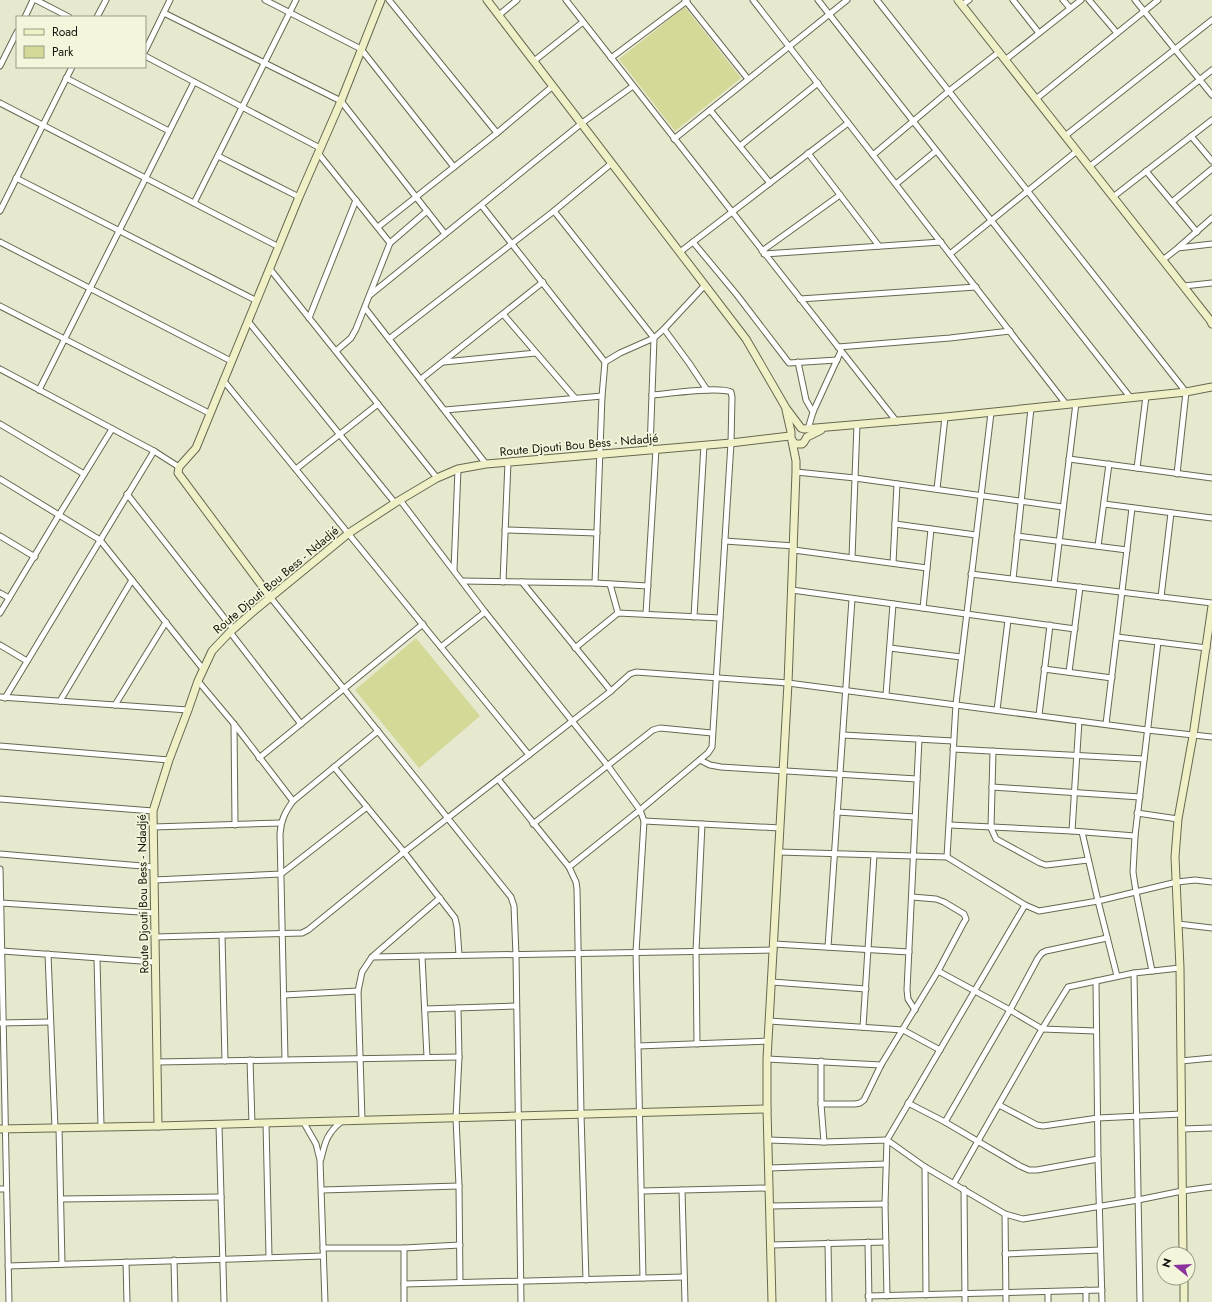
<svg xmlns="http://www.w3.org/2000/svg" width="1212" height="1302" viewBox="0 0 1212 1302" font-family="Jost,sans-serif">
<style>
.green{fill:#d5d998}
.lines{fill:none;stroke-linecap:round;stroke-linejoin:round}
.street-casing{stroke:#676851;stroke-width:7}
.secondary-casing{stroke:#676851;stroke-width:9}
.street{stroke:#fff;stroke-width:5}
.secondary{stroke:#eff0c6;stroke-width:7}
.labels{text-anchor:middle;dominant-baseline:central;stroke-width:3.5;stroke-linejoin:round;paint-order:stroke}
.street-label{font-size:12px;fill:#12130a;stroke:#f4f6dc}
</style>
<rect width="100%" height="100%" fill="#e7e9cf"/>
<g class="green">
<path d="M685 7 741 78 675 131 619 59Z"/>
<path d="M416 638 480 716 419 768 355 690Z"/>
</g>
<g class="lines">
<defs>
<g id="street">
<path d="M36 0 69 17"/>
<path d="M265 0 361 49 454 167"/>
<path d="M389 0 497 133"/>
<path d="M566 0 897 422"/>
<path d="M685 0 748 79"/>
<path d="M753 0 1066 404"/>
<path d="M818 0 1130 397"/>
<path d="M877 0 1186 392 1177 474"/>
<path d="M1013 0 1039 33"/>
<path d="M1063 0 1070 8"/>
<path d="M1089 0 1117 33"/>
<path d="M1135 0 1212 95"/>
<path d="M962 5 969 0"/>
<path d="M164 13 341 101 445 234"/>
<path d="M499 15 517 0"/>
<path d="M25 17 33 0"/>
<path d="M97 17 106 0"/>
<path d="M145 51 170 0"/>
<path d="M145 56 320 148"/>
<path d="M611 58 687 1"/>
<path d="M1005 60 1081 0"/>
<path d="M534 61 583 22"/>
<path d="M0 66 17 32"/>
<path d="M66 78 169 131"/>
<path d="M1036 99 1158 0"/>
<path d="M0 103 279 247"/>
<path d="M710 110 770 183"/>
<path d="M1065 136 1212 20"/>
<path d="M1191 136 1212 161"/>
<path d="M674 139 847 0"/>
<path d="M740 146 818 83"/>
<path d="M318 153 390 243"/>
<path d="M808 153 879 246"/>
<path d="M873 155 949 91 999 52"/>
<path d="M218 156 299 197"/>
<path d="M1089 167 1212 70"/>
<path d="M1146 171 1197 232"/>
<path d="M16 178 257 301"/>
<path d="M896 184 936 151"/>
<path d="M1113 197 1212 120"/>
<path d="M1172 202 1212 169"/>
<path d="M194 203 296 0"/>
<path d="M482 206 605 362 602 396 595 583"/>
<path d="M0 211 72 67"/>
<path d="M554 211 654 338 650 450"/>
<path d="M378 227 497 133 553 86"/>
<path d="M0 242 231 361"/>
<path d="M693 242 737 295 789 363 837 360"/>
<path d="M1179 247 1212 218"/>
<path d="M762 251 840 195"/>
<path d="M680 252 848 123"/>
<path d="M764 254 941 242"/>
<path d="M950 254 1077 151"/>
<path d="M1164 259 1178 248 1212 244"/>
<path d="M270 269 437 478"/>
<path d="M1184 286 1212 283"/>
<path d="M370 295 582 123 633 86"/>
<path d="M800 299 976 287"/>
<path d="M0 306 209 413"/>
<path d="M365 308 486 464"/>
<path d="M503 314 575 398"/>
<path d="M309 318 356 200"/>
<path d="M248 321 395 503"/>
<path d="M664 329 689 363 707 390"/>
<path d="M389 339 554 211 612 163"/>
<path d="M838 347 950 338 1010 331"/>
<path d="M336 351 351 338 356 329 390 243 427 211"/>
<path d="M444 362 536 353"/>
<path d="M605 362 620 353 654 338 664 329 705 285"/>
<path d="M798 362 806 400 813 412"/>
<path d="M0 369 154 451 179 467"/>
<path d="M421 379 543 282"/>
<path d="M223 380 529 755"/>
<path d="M39 390 194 82"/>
<path d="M445 410 602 396"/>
<path d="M0 424 84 474"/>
<path d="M808 429 813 412 841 351"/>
<path d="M1069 459 1212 478"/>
<path d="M1137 468 1146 396"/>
<path d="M296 469 378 404"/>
<path d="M796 472 855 478 1063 507"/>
<path d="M0 479 100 540 203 669"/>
<path d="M937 489 945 417"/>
<path d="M127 494 233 629"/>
<path d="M400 500 485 612 608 766 640 810 644 821 636 952 643 1278"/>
<path d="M1104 504 1212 518"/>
<path d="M895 524 976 535"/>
<path d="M505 530 597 533"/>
<path d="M0 536 35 557"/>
<path d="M1017 536 1127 550"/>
<path d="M725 541 794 546"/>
<path d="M1098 546 1109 464"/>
<path d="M794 550 927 568"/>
<path d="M852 558 857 424"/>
<path d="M893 563 897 484"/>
<path d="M454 570 458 469"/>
<path d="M971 574 1212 603"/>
<path d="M1013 579 1031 408"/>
<path d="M462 581 595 583 648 586"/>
<path d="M503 582 508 462"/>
<path d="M522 582 611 691"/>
<path d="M610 584 618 613"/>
<path d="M1054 584 1076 403"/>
<path d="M792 590 1075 629"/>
<path d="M0 593 9 598"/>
<path d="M1161 597 1171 513"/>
<path d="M271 598 511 897 514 906 516 955 521 1302"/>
<path d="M923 608 931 529"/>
<path d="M0 613 59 515 112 429"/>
<path d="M646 614 656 449"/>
<path d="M694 617 704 445"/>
<path d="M230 632 301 724"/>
<path d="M1117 637 1207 648"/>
<path d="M0 645 27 661"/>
<path d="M441 647 485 612"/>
<path d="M575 648 618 613 720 618"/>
<path d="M890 648 961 657"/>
<path d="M1044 669 1112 678"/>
<path d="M1069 672 1080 587"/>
<path d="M198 681 234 724 293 801"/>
<path d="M886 695 893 604"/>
<path d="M0 697 188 710"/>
<path d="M5 698 154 451"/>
<path d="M60 701 132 580"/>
<path d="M115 705 166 622"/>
<path d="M997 710 1008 620"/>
<path d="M1039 715 1050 625"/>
<path d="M234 724 235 825"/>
<path d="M1106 724 1132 508"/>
<path d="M843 735 953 741"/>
<path d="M0 746 169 760"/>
<path d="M953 749 1144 759"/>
<path d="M993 751 991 828 996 839 1040 863 1046 865 1088 860"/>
<path d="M259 758 423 624"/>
<path d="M700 760 710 765 721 767 917 779"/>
<path d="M334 767 404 852 455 918 457 927 459 955"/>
<path d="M498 779 569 867 576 882 577 889 581 1114 586 1280"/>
<path d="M992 787 1140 797"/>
<path d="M0 799 153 811"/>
<path d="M837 812 915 817"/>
<path d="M1137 813 1178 819"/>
<path d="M644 821 780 828"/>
<path d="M533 824 653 730 660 728 712 733"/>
<path d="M950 825 1072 831 1135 836"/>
<path d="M153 827 281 823"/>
<path d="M1072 831 1079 721"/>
<path d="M1082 832 1098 901 1117 976"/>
<path d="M779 852 947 857 1025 905 1039 911 1098 901 1177 882 1195 880 1212 882"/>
<path d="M0 854 154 867"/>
<path d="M947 857 956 704 991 413"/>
<path d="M569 867 640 810 708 753 712 747 731 443 732 397 731 392C718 386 668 394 652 395"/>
<path d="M0 869 9 1302"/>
<path d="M154 880 281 874 367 807"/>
<path d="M1 903 155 913"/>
<path d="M1178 924 1212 928"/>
<path d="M222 935 225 1061"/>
<path d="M155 937 302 933 308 930 404 852 611 691 630 674 636 672 788 683 1147 730 1212 737"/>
<path d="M774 944 909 952"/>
<path d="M828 947 852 599"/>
<path d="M2 951 155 962"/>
<path d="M48 954 55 1128"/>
<path d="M422 956 427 1057"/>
<path d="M372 957C506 954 640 952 774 950"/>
<path d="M97 958 101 1127"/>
<path d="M938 971 1010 1010 1042 1029 1096 1031"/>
<path d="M1152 971 1136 892 1133 872 1135 836 1158 642"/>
<path d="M1134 973 1140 1302"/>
<path d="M1096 981 1098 1159 1102 1302"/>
<path d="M772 982 866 989"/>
<path d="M284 995 358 991"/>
<path d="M458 1008 459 1057 456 1118 459 1186 460 1282"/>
<path d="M425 1009 516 1006"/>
<path d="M915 1010 908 999 907 990 919 739"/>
<path d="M769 1021 903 1030 940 1050"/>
<path d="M1 1023 50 1022"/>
<path d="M863 1027 874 855"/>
<path d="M697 1044 696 951 702 824"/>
<path d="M638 1046 768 1041"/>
<path d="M285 1059 280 834C281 820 285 812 293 801L378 731"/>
<path d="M767 1059 881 1065"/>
<path d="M250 1060 252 1124"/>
<path d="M821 1061V1104L824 1142"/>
<path d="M1181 1061 1212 1058"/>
<path d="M157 1062 459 1057"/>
<path d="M908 1103 945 1122 1020 1166 1029 1170H1037L1098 1159"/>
<path d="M821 1104H855L860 1103 864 1100 881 1065 938 971 963 924 966 919 964 914 944 902 936 899 912 897"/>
<path d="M999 1105 1037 1125 1043 1126 1098 1118 1182 1114"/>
<path d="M362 1120 358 991 362 972 372 957 440 898"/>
<path d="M945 1122 1010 1010 1038 958 1042 953 1046 951 1107 938"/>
<path d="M266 1123 269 1257"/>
<path d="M304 1123 316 1144 320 1160 325 1302"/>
<path d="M219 1125 224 1302"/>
<path d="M59 1128 62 1264"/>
<path d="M1182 1129 1212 1128"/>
<path d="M769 1140 824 1142 887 1140 925 1167 1005 1214 1023 1219 1138 1200 1182 1191 1212 1187"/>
<path d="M321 1159C325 1142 327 1133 342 1121"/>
<path d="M925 1167 926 1295"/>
<path d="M769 1168 886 1164"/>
<path d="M954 1183 1042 1029 1068 987 1134 973 1180 968"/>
<path d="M0 1189H6"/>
<path d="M964 1189 965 1302"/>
<path d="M322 1190 459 1186"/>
<path d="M682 1190 685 1302"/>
<path d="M642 1191 769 1188"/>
<path d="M61 1199 221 1197"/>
<path d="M770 1206 885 1204"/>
<path d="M1005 1214 1006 1302"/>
<path d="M868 1242 869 1302"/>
<path d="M828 1243 829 1302"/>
<path d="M771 1245 886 1242"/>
<path d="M323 1248H404L460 1245"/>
<path d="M1005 1254 1100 1250"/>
<path d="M174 1260 175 1302"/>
<path d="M126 1262 127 1302"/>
<path d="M8 1266 323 1256"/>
<path d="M404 1284 684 1277"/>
<path d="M1086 1290V1302"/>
<path d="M1048 1292V1302"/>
<path d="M868 1296 1102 1290"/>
<path d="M887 1296 885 1204 887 1140 1025 905"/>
<path d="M404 1302V1248"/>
</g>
<g id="secondary">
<path d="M487 0 746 339 786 408 801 428"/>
<path d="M958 0C1042 107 1127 213 1210 320L1212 324"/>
<path d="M786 410 791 432V438L794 443 796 444H802L804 442 807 437 821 430"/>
<path d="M804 429 945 417 1186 392 1212 387"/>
<path d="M271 598 178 473 179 467 196 448 299 197 341 101 381 0"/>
<path d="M158 1126 767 1109"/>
<path d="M0 1129 158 1126 153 811 169 760 188 710 198 681 212 651 230 632 255 610 349 533 395 503 437 478 458 469 486 464 731 443 790 436"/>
<path d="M1183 1254 1180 968 1175 857 1178 819 1193 736 1212 606"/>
<path d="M1184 1278V1302"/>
<path d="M772 1302 767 1109V1059L788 683 796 472V461L792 441"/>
</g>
</defs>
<use href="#street" class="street-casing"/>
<use href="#secondary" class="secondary-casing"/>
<use href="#street" class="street"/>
<use href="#secondary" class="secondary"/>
</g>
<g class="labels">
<g class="street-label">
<text transform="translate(579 445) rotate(-5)">Route Djouti Bou Bess - Ndadjé</text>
<text transform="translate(276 580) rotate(-40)">Route Djouti Bou Bess - Ndadjé</text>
<text transform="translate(143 894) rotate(-91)">Route Djouti Bou Bess - Ndadjé</text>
</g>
</g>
<rect x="16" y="16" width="130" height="52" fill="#f4f6dc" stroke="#9a9b88"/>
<rect x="24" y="29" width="20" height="6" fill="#eff0c6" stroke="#9a9b88"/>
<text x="52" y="36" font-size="12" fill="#12130a">Road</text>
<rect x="24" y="46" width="20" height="12" fill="#d5d998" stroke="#9a9b88"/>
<text x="52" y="56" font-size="12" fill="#12130a">Park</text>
<g transform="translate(1176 1266) rotate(288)"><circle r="19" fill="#f4f6dc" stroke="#9a9b88"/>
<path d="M0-3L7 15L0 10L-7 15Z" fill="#8d339e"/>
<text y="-6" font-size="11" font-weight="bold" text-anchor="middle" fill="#12130a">N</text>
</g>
</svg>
